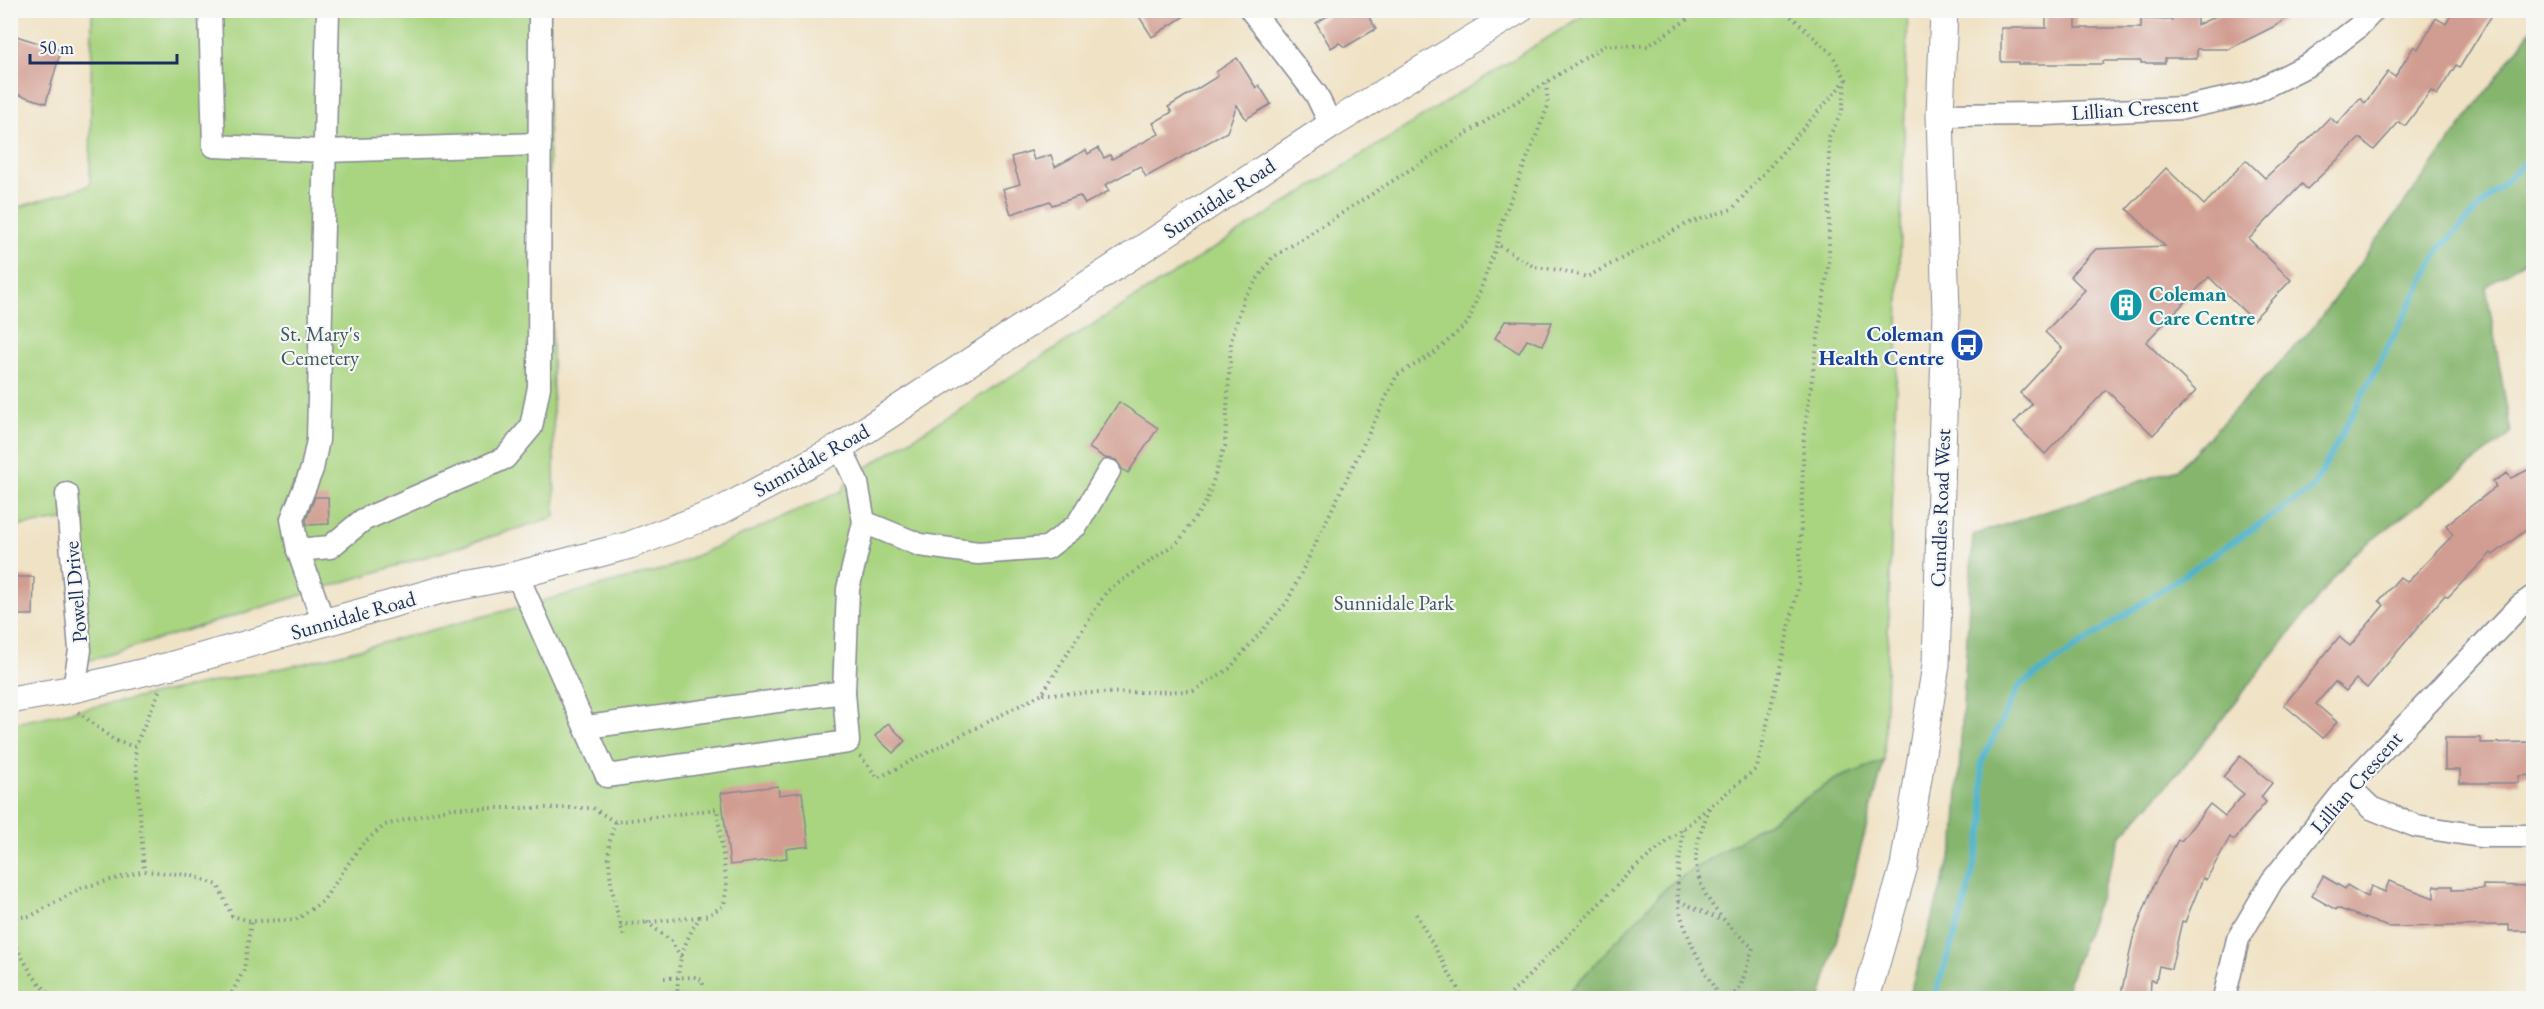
<svg xmlns="http://www.w3.org/2000/svg" width="2544" height="1009" viewBox="0 0 2544 1009" font-family="'EB Garamond',serif">
<style>
.green{fill:#a9d480;stroke:#62826f;stroke-width:1.5}
.forest{fill:#86b66e;stroke:#507266;stroke-width:1.5}
.lines{fill:none;stroke-linecap:round;stroke-linejoin:round}
.stream{stroke:#4eb3cd;stroke-width:6}
.building{fill:#d19c91}
.minor-casing{stroke:#868892;stroke-width:25}
.major-casing{stroke:#868892;stroke-width:29}
.path{stroke:#868892;stroke-width:4;stroke-dasharray:1.5 4.5;stroke-linecap:butt}
.minor{stroke:#fff;stroke-width:22}
.major{stroke:#fff;stroke-width:27}
.labels{text-anchor:middle;dominant-baseline:central;stroke-width:4.5;stroke-linejoin:round;paint-order:stroke}
.street-label{font-size:21px;fill:#1b2f5e;stroke:#f6f6f2}
.culture-label{font-size:21px;font-weight:bold;fill:#0d838f;stroke:#f6f6f2;text-anchor:start}
.park-label{font-size:21px;fill:#3e5866;stroke:#f6f6f2}
.transit-label{font-size:21px;font-weight:bold;fill:#164399;stroke:#f6f6f2;text-anchor:end}
</style>
<rect width="100%" height="100%" fill="#f6f6f2"/>
<filter id="ink" filterUnits="userSpaceOnUse"><feTurbulence type="fractalNoise" baseFrequency=".0167" numOctaves="2"/><feDisplacementMap in="SourceGraphic" scale="12" xChannelSelector="R" yChannelSelector="G"/><feConvolveMatrix kernelMatrix="1 2 1 2 8 2 1 2 1" color-interpolation-filters="sRGB"/></filter>
<filter id="wash" filterUnits="userSpaceOnUse"><feTurbulence type="fractalNoise" baseFrequency=".008" numOctaves="4" result="noise"/><feDisplacementMap in="SourceGraphic" scale="24" xChannelSelector="R" yChannelSelector="G"/><feGaussianBlur stdDeviation="1.35" result="paint"/><feColorMatrix in="noise" values="0 0 0 0 0 0 0 0 0 0 0 0 0 0 0 0 0 1.4 0 .05"/><feComposite in="paint" operator="in"/></filter>
<g filter="url(#wash)">
<rect width="100%" height="100%" fill="#f0e2c5"/>
<g class="green">
<path d="M92 11H546L555 517 78 664 84 517 11 527 10 210 90 185Z"/>
<path d="M1590 11H1908L1884 761 1836 779 1669 885 1563 998H11L10 724 306 663 668 568 842 491 848 479Z"/>
</g>
<g class="forest">
<path d="M2533 28V255L2486 287 2511 434 2351 556 2192 757 2122 835 2063 998H1908L1955 842 1973 535 2178 469 2312 329Z"/>
<path d="M1884 761 1821 998H1563L1669 885 1836 779Z"/>
</g>
<g class="lines">
<path class="stream" d="M1934 998 1965 904 1984 824 1981 763 2019 686 2313 488 2441 247 2534 152"/>
</g>
<g id="blocks">
<g class="building">
<path d="M1135 10H1194L1152 37Z"/>
<path d="M1337 10H1365L1376 29 1345 47 1339 43 1331 48 1316 23Z"/>
<path d="M2229 10H2296L2277 25 2229 49H2197V58H2165V63H2141V61H2103V64H2018V62H2001V28H2046V16H2076V28H2141V19L2172 20V13H2197V25Z"/>
<path d="M2453 10H2495L2460 67 2456 65 2437 95 2431 91 2405 126 2399 122 2374 150 2360 138 2307 189 2302 184 2249 239 2291 280 2253 320 2209 277 2146 342 2196 391 2153 435 2106 390 2045 454 2014 423 2032 404 2020 393 2062 348 2045 332 2085 290 2070 276 2096 249 2165 246 2127 209 2166 168 2204 205 2246 160 2265 178 2304 142 2305 143 2330 117 2337 124 2360 98 2365 103 2388 72 2395 77 2414 46 2418 49 2436 18 2446 24Z"/>
<path d="M10 34 61 50 46 103 10 92Z"/>
<path d="M1237 58 1256 88 1259 85 1271 104 1246 119 1237 105 1227 132 1146 177 1140 166 1105 185 1109 191 1085 204 1080 196 1052 205 1050 201 1011 214 1003 189 1020 184 1011 157 1031 151 1034 160 1051 155 1055 167 1086 150 1088 154 1098 148 1104 158 1110 155 1112 159 1159 134 1153 123 1172 112 1168 107 1218 76 1216 72Z"/>
<path d="M1505 321 1539 322H1552L1543 345 1527 340 1519 353 1495 338Z"/>
<path d="M1119 402 1158 428 1128 473 1122 469 1116 460 1105 458 1089 448Z"/>
<path d="M2534 467V524L2493 555 2491 553 2448 597 2445 595 2367 688 2356 679 2346 691 2335 682 2316 704 2337 722 2323 738 2284 705 2339 637 2350 646 2384 605 2379 601 2400 577 2407 582 2453 535 2446 525 2496 487 2493 482 2507 473 2511 478Z"/>
<path d="M315 497H328L329 524 307 525 306 520Z"/>
<path d="M10 577H34L33 615H10Z"/>
<path d="M888 723 905 741 893 753 875 736Z"/>
<path d="M2445 738H2481V743L2533 742 2534 775 2519 776V783H2460V770H2445Z"/>
<path d="M2240 756 2272 783 2261 797 2266 802 2234 840 2230 837 2206 880 2203 878 2185 922 2182 921 2171 969 2159 966 2156 981 2151 980 2150 999H2120L2133 938 2153 886 2178 840 2181 841 2210 804 2225 816 2244 794 2223 777Z"/>
<path d="M778 786 779 795 802 792 809 846 786 849 787 858 730 865 721 793Z"/>
<path d="M2323 876 2345 889 2347 885 2367 897 2371 886 2385 892 2389 881 2434 898V886H2452V890L2483 889V885L2534 886V931H2509V925L2388 927 2337 908 2336 910 2312 896Z"/>
</g>
</g>
</g>
<g filter="url(#ink)">
<use href="#blocks" fill-opacity="0" stroke="#868892" stroke-width="1.5"/>
<g class="lines">
<defs>
<g id="minor">
<path d="M210 10 214 146 325 151 540 144"/>
<path d="M1251 10 1316 94 1331 125"/>
<path d="M1940 115 2046 114 2183 108 2252 93 2310 64 2357 28 2374 10"/>
<path d="M840 447 857 483 864 522 920 545 978 553 1047 548 1077 525 1109 471"/>
<path d="M67 494 80 650 74 689"/>
<path d="M298 550 330 547 363 520 505 458 531 427 539 387 540 10"/>
<path d="M517 575 607 776 848 742 844 692 848 589 864 522"/>
<path d="M324 624 298 550 292 519 312 469 318 440 328 10"/>
<path d="M587 727 844 692"/>
<path d="M2348 786 2371 808 2416 826 2480 836H2534"/>
<path d="M2224 998 2238 939 2272 881 2348 786 2520 606 2534 596"/>
</g>
<g id="major">
<path d="M10 700 74 689 169 666 441 590 517 575 630 545 718 512 840 447 1331 125 1519 10"/>
<path d="M1866 998 1904 866 1936 665 1946 312 1940 115 1944 10"/>
</g>
</defs>
<use href="#minor" class="minor-casing"/>
<use href="#major" class="major-casing"/>
<g class="path">
<path d="M1546 83 1548 106 1502 221 1497 244 1534 267 1560 270 1587 277 1686 224 1732 209 1846 80"/>
<path d="M159 691 135 747 144 871 190 875 218 885 232 916 251 921 296 920 323 901 362 844 385 825 451 808H593L615 822 717 809 727 887 724 905 709 915 700 917C682 944 676 967 678 998"/>
<path d="M1043 694 1193 691 1229 669 1287 602 1397 375 1433 354 1468 323 1497 244"/>
<path d="M78 712 114 740 135 747"/>
<path d="M860 756 878 778 1042 694 1107 591 1179 541 1206 502 1225 446 1231 341 1244 298 1272 258 1605 45 1648 46 1701 10"/>
<path d="M1709 808C1705 822 1697 839 1696 854 1694 894 1725 923 1753 948L1740 988 1729 998"/>
<path d="M615 822C613 829 610 838 609 845 607 871 616 914 625 939"/>
<path d="M1683 829C1681 851 1676 876 1678 899 1680 927 1706 974 1720 998"/>
<path d="M1679 901 1721 920"/>
<path d="M1416 914 1463 998"/>
<path d="M10 918 31 916 81 888 144 871"/>
<path d="M647 922 671 941 681 957"/>
<path d="M620 925 700 917"/>
<path d="M10 937 33 976 53 998"/>
<path d="M664 978 694 977 702 980 704 988"/>
<path d="M229 998 244 970 251 921"/>
<path d="M1507 998 1631 871 1757 768 1799 584 1804 434 1829 261V137L1842 112 1846 79 1831 53 1784 10"/>
</g>
<use href="#minor" class="minor"/>
<use href="#major" class="major"/>
</g>
</g>
<defs>
<symbol id="building-disc" viewBox="-11 -11 22 22"><circle r="9.5" fill="#0f9aa8" stroke="#f6f6f2"/><path d="M-4-6H4V6H1V3H-1V6H-4ZM-2.5-4.3h1.7v1.8h-1.7ZM.8-4.3h1.7v1.8H.8ZM-2.5-1h1.7V.8h-1.7ZM.8-1h1.7V.8H.8Z" fill="#fff"/></symbol>
<symbol id="bus-disc" viewBox="-11 -11 22 22"><circle r="9.5" fill="#1a4fb4" stroke="#f6f6f2"/><path d="M-5-6H5V4H4V6H2V4H-2V6H-4V4H-5ZM-3.5-4V0h7V-4ZM-3.5 1.2v1.5H-2V1.2ZM2 1.2v1.5H3.5V1.2Z" fill="#fff"/></symbol>
</defs>
<g fill-rule="evenodd">
<use href="#building-disc" x="2107" y="286" width="38" height="38"/>
<use href="#bus-disc" x="1948" y="326" width="38" height="38"/>
</g>
<g class="labels">
<g class="street-label">
<text transform="translate(2135 108) rotate(-4)">Lillian Crescent</text>
<text transform="translate(1219 198) rotate(-33)">Sunnidale Road</text>
<text transform="translate(811 460) rotate(-29)">Sunnidale Road</text>
<text transform="translate(1940 508) rotate(-88)">Cundles Road West</text>
<text transform="translate(75 592) rotate(-95)">Powell Drive</text>
<text transform="translate(353 615) rotate(-16)">Sunnidale Road</text>
<text transform="translate(2356 782) rotate(-49)">Lillian Crescent</text>
</g>
<g class="culture-label">
<text x="2149" y="293">Coleman<tspan x="2149" dy="24">Care Centre</tspan></text>
</g>
<g class="park-label">
<text x="320" y="333">St. Mary's<tspan x="320" dy="24">Cemetery</tspan></text>
<text x="1394" y="602">Sunnidale Park</text>
</g>
<g class="transit-label">
<text x="1944" y="333">Coleman<tspan x="1944" dy="24">Health Centre</tspan></text>
</g>
</g>
<rect width="2544" height="1009" fill="none" stroke="#f6f6f2" stroke-width="36"/>
<path d="M30 54v9h147v-9" fill="none" stroke="#1b2f5e" stroke-width="3"/>
<text x="39" y="54" font-size="18" fill="#1b2f5e" stroke="#f6f6f2" stroke-width="4.5" paint-order="stroke">50 m</text>
</svg>
